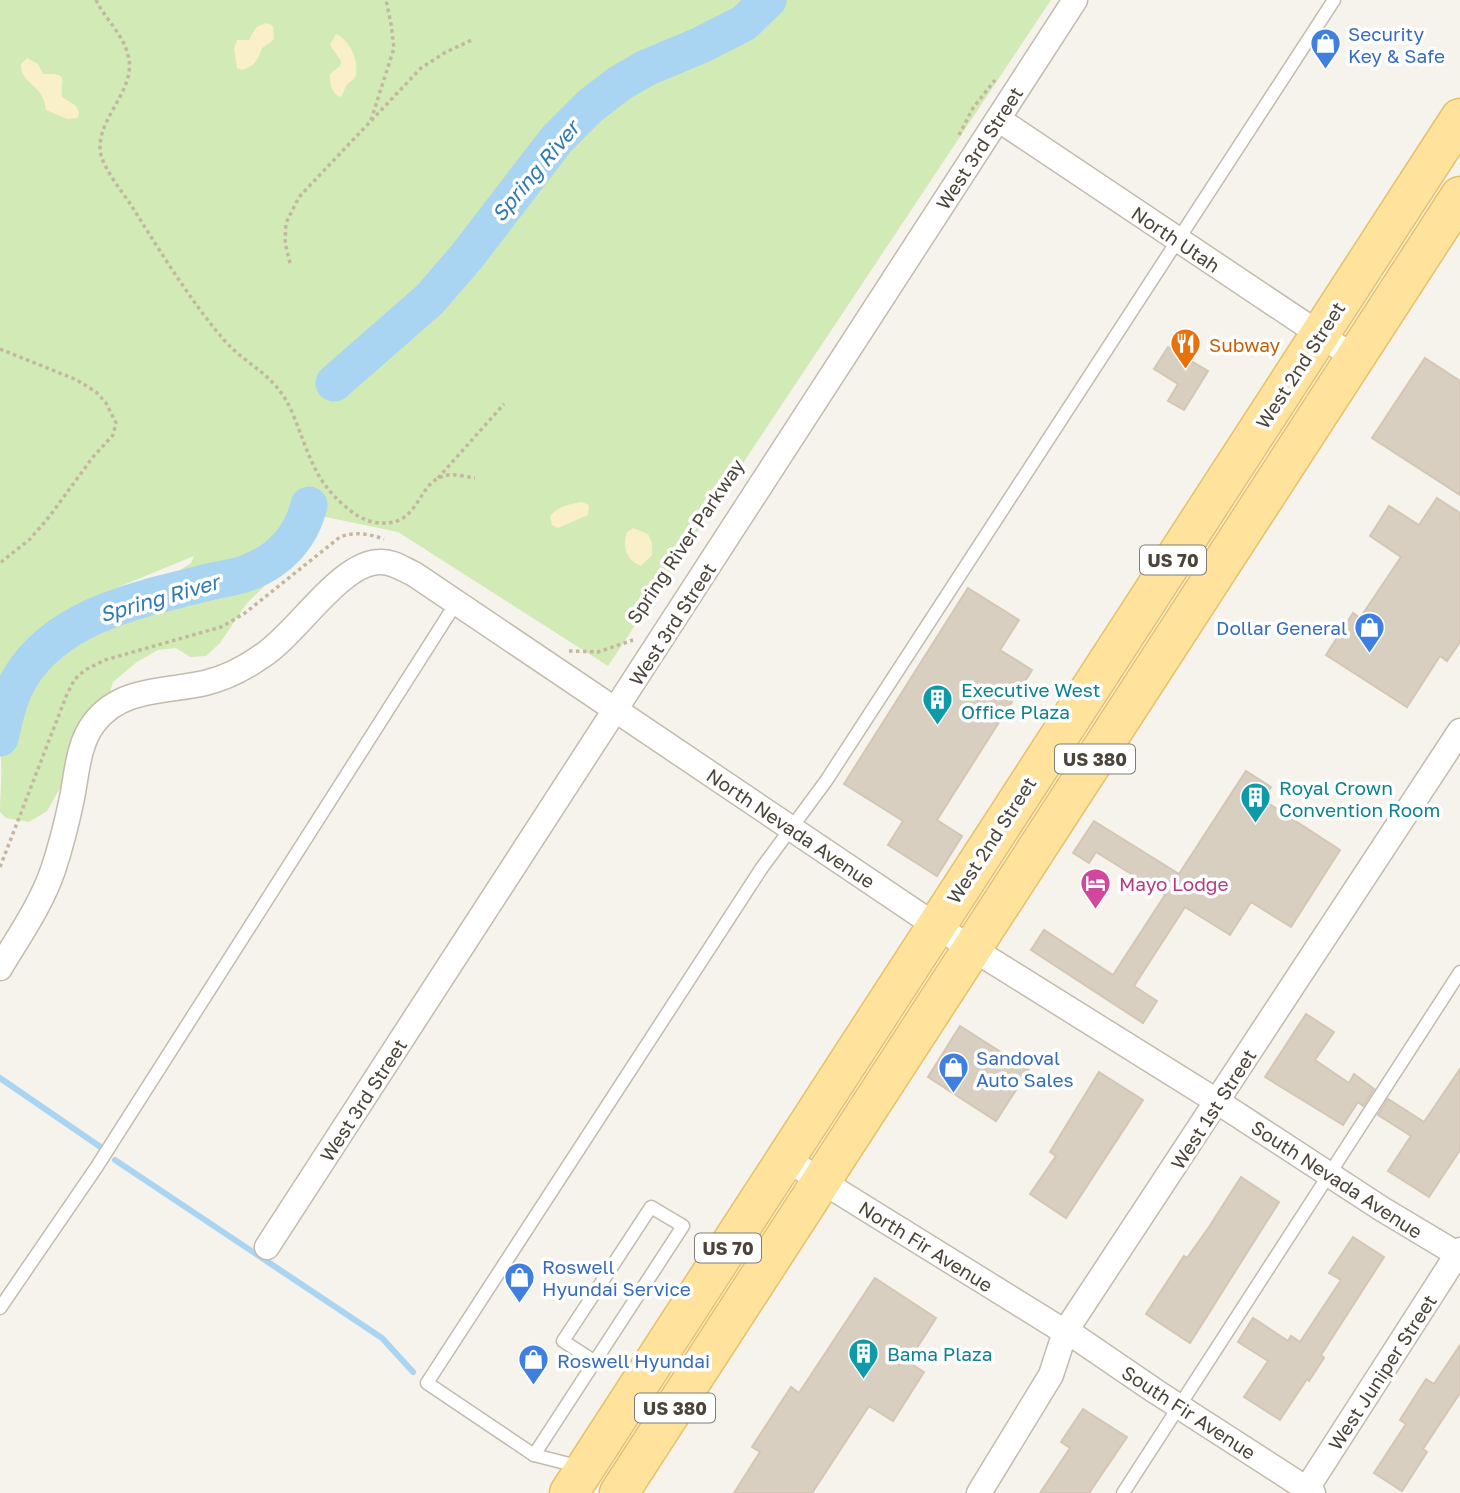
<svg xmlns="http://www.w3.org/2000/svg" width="1460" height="1493" viewBox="0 0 1460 1493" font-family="'Golos Text',sans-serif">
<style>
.green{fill:#d2eab5;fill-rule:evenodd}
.sand{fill:#f9efc9}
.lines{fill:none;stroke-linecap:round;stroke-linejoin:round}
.stream{stroke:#a9d4f2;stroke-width:6}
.river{stroke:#a9d4f2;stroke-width:37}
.building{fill:#d8cfc1;stroke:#d3c7b4;stroke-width:2}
.lane-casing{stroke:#c2bbae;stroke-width:15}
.street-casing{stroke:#c2bbae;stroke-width:27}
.primary-casing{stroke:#e6c16a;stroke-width:41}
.path{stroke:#c4b79f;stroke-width:3.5;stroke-dasharray:3.5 3.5;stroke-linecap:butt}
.lane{stroke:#fff;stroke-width:12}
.street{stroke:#fff;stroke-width:24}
.primary{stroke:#ffe39c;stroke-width:38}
.labels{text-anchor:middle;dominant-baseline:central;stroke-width:7;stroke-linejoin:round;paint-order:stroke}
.shield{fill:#fff;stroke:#817c74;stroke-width:2}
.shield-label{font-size:18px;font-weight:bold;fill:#4b4439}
.shop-label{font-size:19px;fill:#366cbe;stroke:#fff;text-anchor:start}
.street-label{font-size:19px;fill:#4b4439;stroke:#fff}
.food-label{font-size:19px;fill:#c56008;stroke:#fff;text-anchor:start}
.culture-label{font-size:19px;fill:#0d838f;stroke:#fff;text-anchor:start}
.hotel-label{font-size:19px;fill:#b23c85;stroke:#fff;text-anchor:start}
.water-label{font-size:21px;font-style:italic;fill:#2e7ab2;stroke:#fff}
</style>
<rect width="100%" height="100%" fill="#f6f3ec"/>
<path class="green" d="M0 0H1051L608 666 398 532 321 516 285 527 273 548 275 567 270 581 247 603 220 643 206 656 190 657 176 648 158 650 137 662 113 682 102 719 73 765 47 811 29 822 6 818 0 812C0 792 3 770 0 751ZM194 556 191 563C167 579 129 605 99 595Z"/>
<g class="sand">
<path d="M267 23 273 26 274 39 270 43 262 48C258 60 255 66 242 70L237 68 234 49 237 40H249C254 30 256 25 267 23Z"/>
<path d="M336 34C349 39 359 60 356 74 355 81 349 81 346 86 344 90 343 94 341 97 332 95 329 83 330 74L340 66 341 61 330 45Z"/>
<path d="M27 58 38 64 43 74C71 73 60 79 62 97L76 106 79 112 78 118 67 119 46 110C43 82 20 85 21 64Z"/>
<path d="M582 502 589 505 588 515 558 528 552 525 550 516C559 506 569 504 582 502Z"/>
<path d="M633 528 648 534 652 543V555L641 566C626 560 622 547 627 532Z"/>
</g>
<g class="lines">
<g class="stream">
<path d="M0 1078 102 1148"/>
<path d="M115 1160 382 1338 413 1372"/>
</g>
<g class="river">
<path d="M334 383 430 299 467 256 557 139 590 106 620 83 646 68 701 45 744 23 768 0"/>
<path d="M0 738C5 717 9 696 20 678 58 615 140 599 205 583 219 579 234 578 247 573 279 561 301 538 309 505"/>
</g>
</g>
<g class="building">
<path d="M1168 347 1208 371 1184 410 1168 401 1178 384 1154 369Z"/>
<path d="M1425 358 1460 381V495L1372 438Z"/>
<path d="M1437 498 1460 513V642L1447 661 1440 656 1407 707 1326 655 1353 613 1360 618 1401 557 1370 536 1389 506 1419 525Z"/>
<path d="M968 588 1019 620 1000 650 1032 670 937 820 962 836 937 876 888 845 903 821 844 784Z"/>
<path d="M1246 771 1271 787 1263 800 1340 850 1291 927 1251 902 1230 935 1185 907 1134 986 1157 1001 1143 1023 1031 950 1044 930 1113 975 1165 895 1096 852 1089 863 1073 853 1094 821 1179 874Z"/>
<path d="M1306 1014 1334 1032 1315 1060 1349 1083 1354 1074 1374 1089 1363 1106 1358 1102 1343 1125 1265 1077Z"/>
<path d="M960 1026 1029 1070 996 1121 928 1077Z"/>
<path d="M1460 1069V1150L1429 1197 1388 1171 1411 1136 1378 1115 1388 1099 1424 1122Z"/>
<path d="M1099 1072 1143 1100 1066 1218 1030 1194 1056 1156 1050 1152Z"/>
<path d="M1241 1177 1279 1202 1190 1343 1146 1314 1184 1256 1187 1258 1209 1227Z"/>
<path d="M1353 1237 1384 1257 1321 1355 1324 1358 1309 1381 1307 1379 1280 1420 1244 1397 1268 1361 1238 1342 1253 1318 1288 1341 1291 1336 1300 1342 1341 1280 1329 1273Z"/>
<path d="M875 1278 936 1318 908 1362 924 1372 893 1421 869 1406 812 1493H734L760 1452 752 1447 791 1387 799 1393Z"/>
<path d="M1460 1345V1393L1423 1449 1427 1452 1402 1491 1374 1473 1406 1424 1400 1420 1426 1379 1434 1384Z"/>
<path d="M1083 1409 1127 1437 1089 1493H1040L1070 1448 1061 1442Z"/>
</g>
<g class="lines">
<defs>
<g id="lane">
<path d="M0 1308 96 1168 456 603"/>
<path d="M534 1455 427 1383 761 869 826 781 1334 0"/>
<path d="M581 1467 534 1455 683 1226 651 1207 563 1341 594 1361"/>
<path d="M1123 1493 1460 972"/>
</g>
<g id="street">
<path d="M998 119 1355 358"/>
<path d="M0 968C19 936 41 905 53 870 61 846 67 822 72 798 77 773 78 744 94 723 121 687 166 692 205 683 226 678 245 668 262 656 297 634 340 562 380 562 392 561 403 569 414 574L936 926 1218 1102 1382 1209 1457 1254"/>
<path d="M786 1159 1065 1332 1070 1333 1155 1391 1313 1493"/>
<path d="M267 1247 1075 0"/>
<path d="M979 1493 1051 1375 1065 1332 1460 731"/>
<path d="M1304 1493 1460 1250"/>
</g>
<g id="primary">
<path d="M569 1493 1460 118"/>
<path d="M619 1493 1460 196"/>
</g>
</defs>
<use href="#lane" class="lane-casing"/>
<use href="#street" class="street-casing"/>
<use href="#primary" class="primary-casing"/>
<g class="path">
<path d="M96 0C105 19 123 34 128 55 138 91 93 120 101 155 106 172 121 190 131 205 160 251 189 299 224 340 249 368 275 373 292 412 308 450 313 480 346 507 354 514 363 520 373 522 423 531 414 480 448 475 456 474 467 477 475 478"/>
<path d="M371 120 394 48 391 24 386 0"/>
<path d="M959 135 973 108 995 80"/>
<path d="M290 263 285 243 286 223 299 197 421 68 446 52 472 40"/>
<path d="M0 349 77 380 96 392 106 403 116 423 113 435 93 457 49 517 30 539 0 563"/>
<path d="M438 478 504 404"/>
<path d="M569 651 598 652 633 640"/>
<path d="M0 867 67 694 75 679 85 670 105 660 221 627 245 613 340 537C355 531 369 534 384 539"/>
</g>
<use href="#lane" class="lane"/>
<use href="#street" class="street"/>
<use href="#primary" class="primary"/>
</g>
<defs>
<symbol id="shop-pin" viewBox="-11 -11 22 30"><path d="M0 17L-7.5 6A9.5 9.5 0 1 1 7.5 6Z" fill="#3f7fe0" stroke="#fff"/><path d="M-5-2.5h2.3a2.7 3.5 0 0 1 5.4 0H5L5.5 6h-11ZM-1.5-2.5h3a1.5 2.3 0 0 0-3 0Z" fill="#fff"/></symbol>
<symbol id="restaurant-pin" viewBox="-11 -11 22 30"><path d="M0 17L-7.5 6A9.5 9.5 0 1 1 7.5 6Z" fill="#e8710a" stroke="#fff"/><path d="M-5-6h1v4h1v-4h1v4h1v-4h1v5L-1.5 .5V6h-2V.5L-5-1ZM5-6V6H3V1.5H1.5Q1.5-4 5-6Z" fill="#fff"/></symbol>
<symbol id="building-pin" viewBox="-11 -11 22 30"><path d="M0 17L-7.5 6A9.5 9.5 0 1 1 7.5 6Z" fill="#0f9aa8" stroke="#fff"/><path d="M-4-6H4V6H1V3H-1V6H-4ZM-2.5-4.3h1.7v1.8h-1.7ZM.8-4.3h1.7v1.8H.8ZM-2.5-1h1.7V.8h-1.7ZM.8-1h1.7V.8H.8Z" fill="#fff"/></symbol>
<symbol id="hotel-pin" viewBox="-11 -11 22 30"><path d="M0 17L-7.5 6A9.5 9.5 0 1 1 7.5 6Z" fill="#d1479c" stroke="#fff"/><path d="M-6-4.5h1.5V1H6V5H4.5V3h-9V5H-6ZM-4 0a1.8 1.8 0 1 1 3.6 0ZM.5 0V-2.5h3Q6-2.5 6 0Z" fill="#fff"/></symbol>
</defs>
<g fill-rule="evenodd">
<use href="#shop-pin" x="1308" y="26" width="35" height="47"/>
<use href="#restaurant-pin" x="1168" y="326" width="35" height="47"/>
<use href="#shop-pin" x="1352" y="610" width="35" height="47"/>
<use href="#building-pin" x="920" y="682" width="35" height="47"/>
<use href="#building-pin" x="1238" y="780" width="35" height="47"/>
<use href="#hotel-pin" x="1078" y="866" width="35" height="47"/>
<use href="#shop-pin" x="936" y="1050" width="35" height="47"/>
<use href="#shop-pin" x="502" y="1260" width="35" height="47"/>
<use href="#building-pin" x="846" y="1336" width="35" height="47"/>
<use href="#shop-pin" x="516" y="1342" width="35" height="47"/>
</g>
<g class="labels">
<g class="shield">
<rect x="1140" y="545.5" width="66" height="29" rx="5"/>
<rect x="1055" y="744.5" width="80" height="29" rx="5"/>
<rect x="695" y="1233.5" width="66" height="29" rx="5"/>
<rect x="635" y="1393.5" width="80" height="29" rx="5"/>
</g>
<g class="shield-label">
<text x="1173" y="560">US 70</text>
<text x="1095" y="759">US 380</text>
<text x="728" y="1248">US 70</text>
<text x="675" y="1408">US 380</text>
</g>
<g class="shop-label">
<text x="1348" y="33">Security<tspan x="1348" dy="22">Key &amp; Safe</tspan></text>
<text x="1347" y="627" text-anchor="end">Dollar General</text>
<text x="976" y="1057">Sandoval<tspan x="976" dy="22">Auto Sales</tspan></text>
<text x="542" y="1266">Roswell<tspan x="542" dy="22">Hyundai Service</tspan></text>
<text x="557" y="1360">Roswell Hyundai</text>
</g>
<g class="street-label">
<text transform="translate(979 148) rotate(-57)">West 3rd Street</text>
<text transform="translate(1176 239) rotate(34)">North Utah</text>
<text transform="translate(1300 365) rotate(-57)">West 2nd Street</text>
<text transform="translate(685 541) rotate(-56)">Spring River Parkway</text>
<text transform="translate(672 624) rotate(-57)">West 3rd Street</text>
<text transform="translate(791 828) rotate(34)">North Nevada Avenue</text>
<text transform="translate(991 840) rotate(-57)">West 2nd Street</text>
<text transform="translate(363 1100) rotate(-57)">West 3rd Street</text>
<text transform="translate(1213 1109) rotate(-57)">West 1st Street</text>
<text transform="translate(1337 1179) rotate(33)">South Nevada Avenue</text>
<text transform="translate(926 1246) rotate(32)">North Fir Avenue</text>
<text transform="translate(1382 1372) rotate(-57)">West Juniper Street</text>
<text transform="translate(1189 1412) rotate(33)">South Fir Avenue</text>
</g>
<g class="food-label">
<text x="1209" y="344">Subway</text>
</g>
<g class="culture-label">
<text x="961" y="689">Executive West<tspan x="961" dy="22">Office Plaza</tspan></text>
<text x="1279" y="787">Royal Crown<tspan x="1279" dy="22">Convention Room</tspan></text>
<text x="887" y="1353">Bama Plaza</text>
</g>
<g class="hotel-label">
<text x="1119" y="883">Mayo Lodge</text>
</g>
<g class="water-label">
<text transform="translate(535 171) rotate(-50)">Spring River</text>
<text transform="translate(159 598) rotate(-16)">Spring River</text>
</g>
</g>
</svg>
